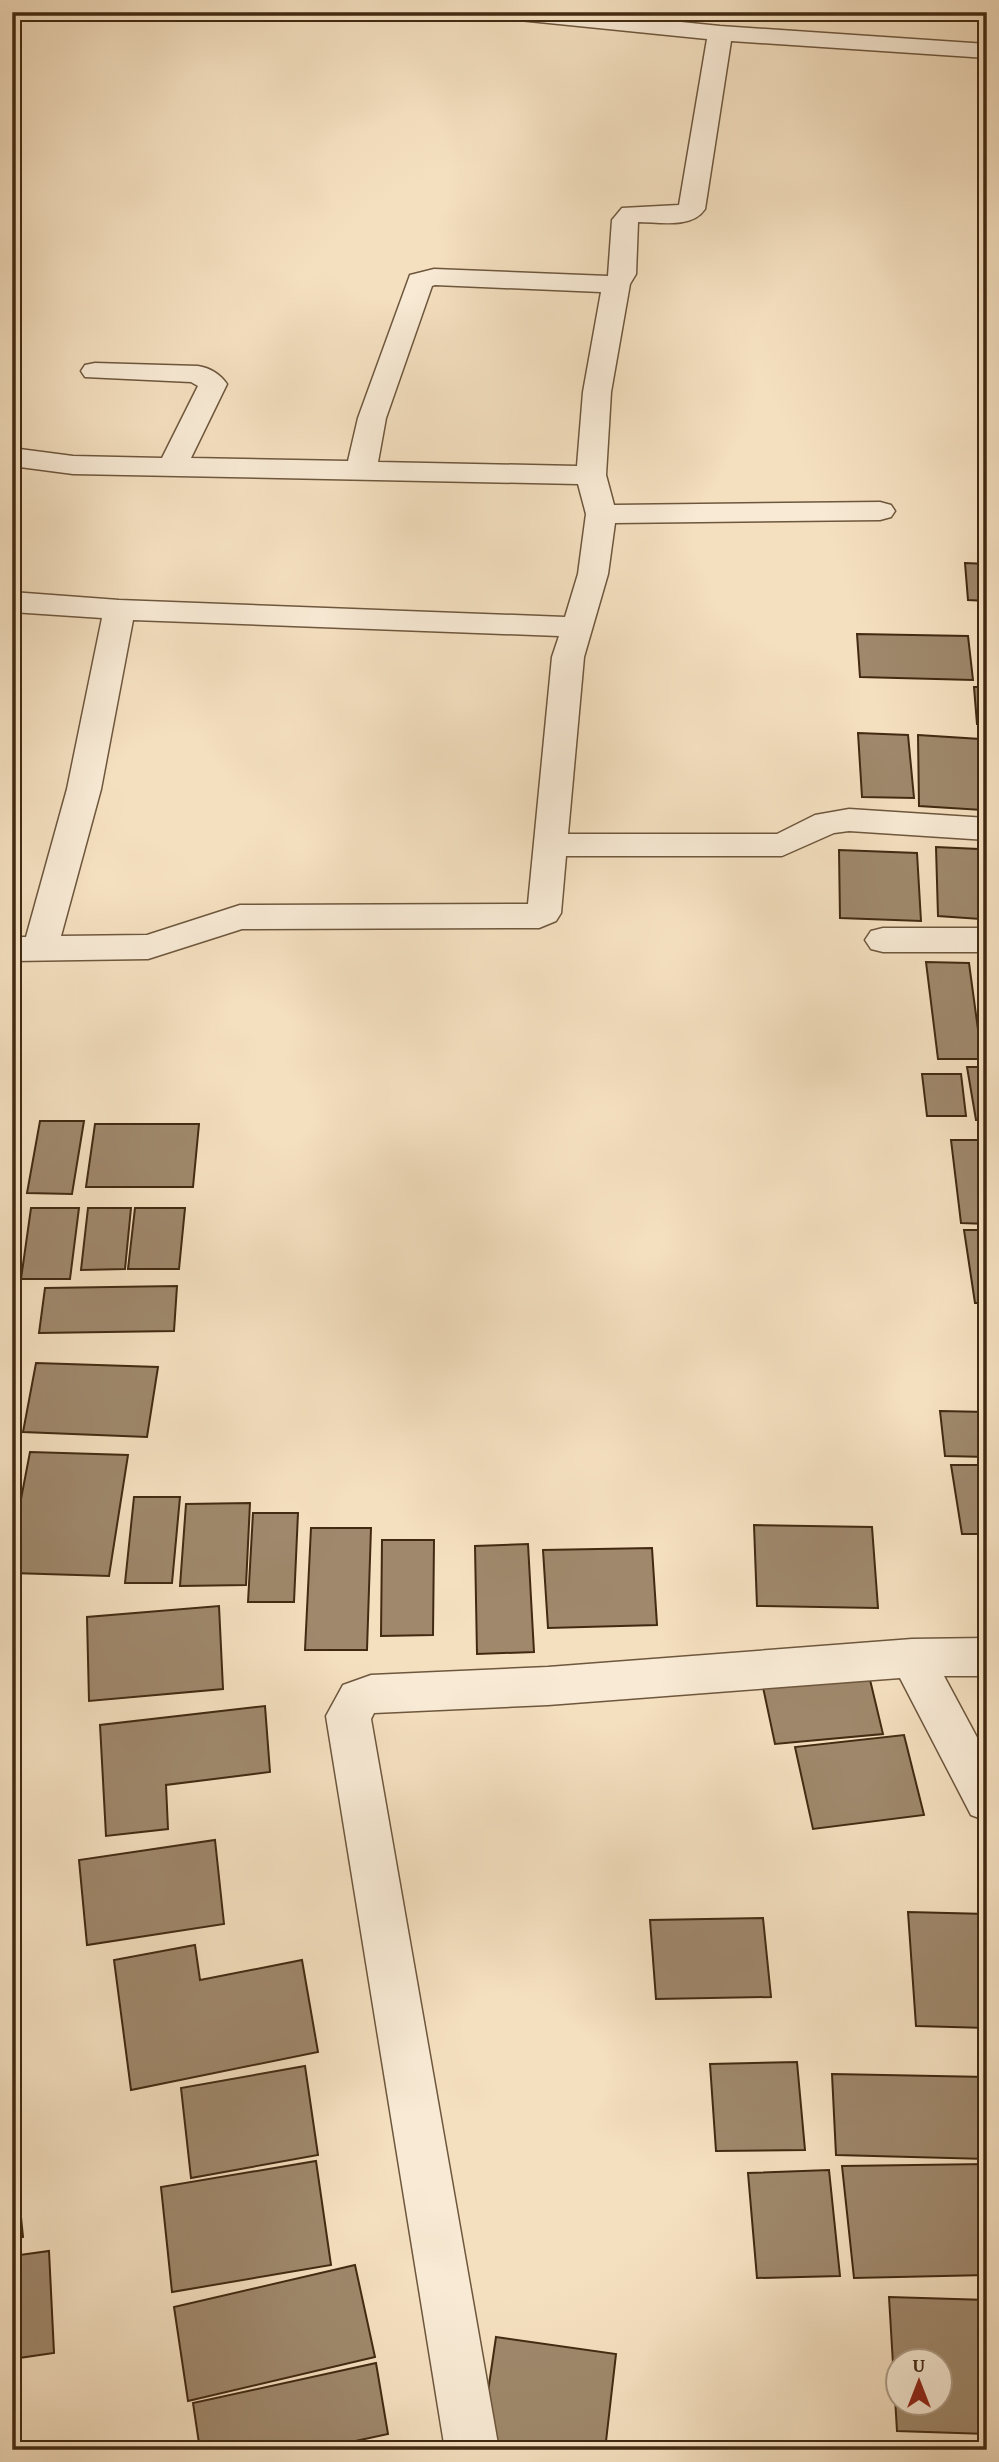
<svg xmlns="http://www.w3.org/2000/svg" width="999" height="2462" viewBox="0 0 999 2462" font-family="'Gentium Book Plus',serif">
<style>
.building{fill:#9f886c;stroke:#422a12;stroke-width:2;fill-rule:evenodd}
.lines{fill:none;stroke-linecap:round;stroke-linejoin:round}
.minor-casing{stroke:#6e573d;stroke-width:3}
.minor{fill:#f8ead5;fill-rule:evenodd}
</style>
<rect width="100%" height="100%" fill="#f4dfbf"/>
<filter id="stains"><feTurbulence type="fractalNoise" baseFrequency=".00286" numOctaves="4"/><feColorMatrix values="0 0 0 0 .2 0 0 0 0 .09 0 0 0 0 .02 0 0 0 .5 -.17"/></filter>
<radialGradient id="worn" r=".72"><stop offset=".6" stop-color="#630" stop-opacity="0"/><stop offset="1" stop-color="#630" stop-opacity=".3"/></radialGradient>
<g class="building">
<path d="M965 563 987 564V601L968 600Z"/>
<path d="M857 634 968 636 973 680 860 677Z"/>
<path d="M974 687H987V724H977Z"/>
<path d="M858 733 908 735 914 798 862 797Z"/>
<path d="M918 735 980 739 982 810 919 806Z"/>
<path d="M936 847 978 849 980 919 938 916Z"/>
<path d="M839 850 917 853 921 921 840 918Z"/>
<path d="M926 962 969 963 982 1059H938Z"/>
<path d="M978 979H987V1034Z"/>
<path d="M967 1067H987V1120H976Z"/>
<path d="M922 1074H961L966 1116H927Z"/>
<path d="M40 1121H84L72 1194 27 1193Z"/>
<path d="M95 1124H199L193 1187H86Z"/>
<path d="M951 1140H987V1224L961 1223Z"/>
<path d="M31 1208H79L70 1279H21Z"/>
<path d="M88 1208H131L125 1269 81 1270Z"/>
<path d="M135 1208H185L179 1269H128Z"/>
<path d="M964 1230H987V1303H975Z"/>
<path d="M177 1286 174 1331 39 1333 45 1288Z"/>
<path d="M36 1363 158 1367 147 1437 23 1432Z"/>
<path d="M940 1411 987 1412V1457L945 1456Z"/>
<path d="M30 1452 128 1455 109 1576 12 1573V1546Z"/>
<path d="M951 1465H987V1534H962Z"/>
<path d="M134 1497H180L172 1583H125Z"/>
<path d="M250 1503 246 1585 180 1586 186 1504Z"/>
<path d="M253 1513H298L294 1602H248Z"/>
<path d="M754 1525 872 1527 878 1608 757 1606Z"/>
<path d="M311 1528H371L367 1650H305Z"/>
<path d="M382 1540H434L433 1635 381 1636Z"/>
<path d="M528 1544 534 1652 477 1654 475 1546Z"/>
<path d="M652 1548 657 1625 548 1628 543 1550Z"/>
<path d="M219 1606 223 1689 89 1701 87 1617Z"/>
<path d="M866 1663 883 1734 775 1744 760 1673Z"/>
<path d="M265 1706 270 1772 166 1785 168 1829 106 1836 100 1725Z"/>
<path d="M904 1735 924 1815 813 1829 795 1747Z"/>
<path d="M215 1840 224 1924 87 1945 79 1860Z"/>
<path d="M908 1912 987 1914V2028L916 2026Z"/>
<path d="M763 1918 771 1997 656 1999 650 1920Z"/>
<path d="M195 1945 200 1980 302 1960 318 2052 131 2090 114 1960Z"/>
<path d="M797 2062 805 2150 716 2151 710 2064Z"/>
<path d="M305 2066 318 2155 191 2178 181 2088Z"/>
<path d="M832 2074 987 2077V2159L836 2155Z"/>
<path d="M12 2129 23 2237 12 2239Z"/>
<path d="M316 2161 331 2265 172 2292 161 2187Z"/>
<path d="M987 2164V2275L854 2278 842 2166Z"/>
<path d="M829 2170 840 2276 757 2278 748 2173Z"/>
<path d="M49 2251 54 2353 12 2359V2256Z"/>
<path d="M355 2265 375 2357 188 2401 174 2307Z"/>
<path d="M889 2297 987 2300V2434L897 2431ZM898 2360H940V2402H898Z"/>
<path d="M496 2337 616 2354 605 2450H504L480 2446Z"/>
<path d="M376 2363 388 2434 314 2450H200L193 2403Z"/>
</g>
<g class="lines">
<defs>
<g id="minor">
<path d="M497 12H584L720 26 987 44V58L731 41 705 209C692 229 659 222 638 222L636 274 630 284 611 392 606 475 614 505 880 502 891 505 895 511 891 517 880 520 615 523 608 574 584 657 568 834H777L815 815 849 809 987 818V840L849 831 834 833 782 856H566L561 913 556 921 539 928 242 929 148 959 12 961V937H26L67 789 102 618 12 612V592L119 600 565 617 578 574 586 514 578 484 73 474 12 466V448L73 456 162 458 198 386 191 382 85 377 81 371 85 365 95 363 198 366C210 368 220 374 227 384L191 458 348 461 358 418 410 275 434 269 608 276 612 220 622 208 679 205 707 39 509 19 501 17ZM435 285 601 292 583 392 577 466 378 462 386 418 432 286ZM133 620 559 636 552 657 528 904 240 905 147 935 61 936 101 789Z"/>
<path d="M883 928H987V952H883L871 949 865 940 871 931Z"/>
<path d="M987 1638V1676H944L987 1756V1821L971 1815 900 1678 548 1705 374 1713 371 1719 499 2450H445L326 1716 343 1685 371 1675 548 1667 912 1639Z"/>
</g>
</defs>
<use href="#minor" class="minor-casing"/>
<use href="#minor" class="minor"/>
</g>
<rect width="999" height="2462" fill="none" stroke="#f4dfbf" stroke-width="42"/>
<rect x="14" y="14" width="971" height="2434" fill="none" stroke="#422a12" stroke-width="3.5"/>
<rect x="21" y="21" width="957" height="2420" fill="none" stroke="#422a12" stroke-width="2"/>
<g transform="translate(919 2382)"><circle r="33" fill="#f8ead5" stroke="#af9d87" stroke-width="2"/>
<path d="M0-5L12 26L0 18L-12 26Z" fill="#8f2418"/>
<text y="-10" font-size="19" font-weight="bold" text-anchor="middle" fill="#422a12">U</text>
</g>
<rect width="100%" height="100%" filter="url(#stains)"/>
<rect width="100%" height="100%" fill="url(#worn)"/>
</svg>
